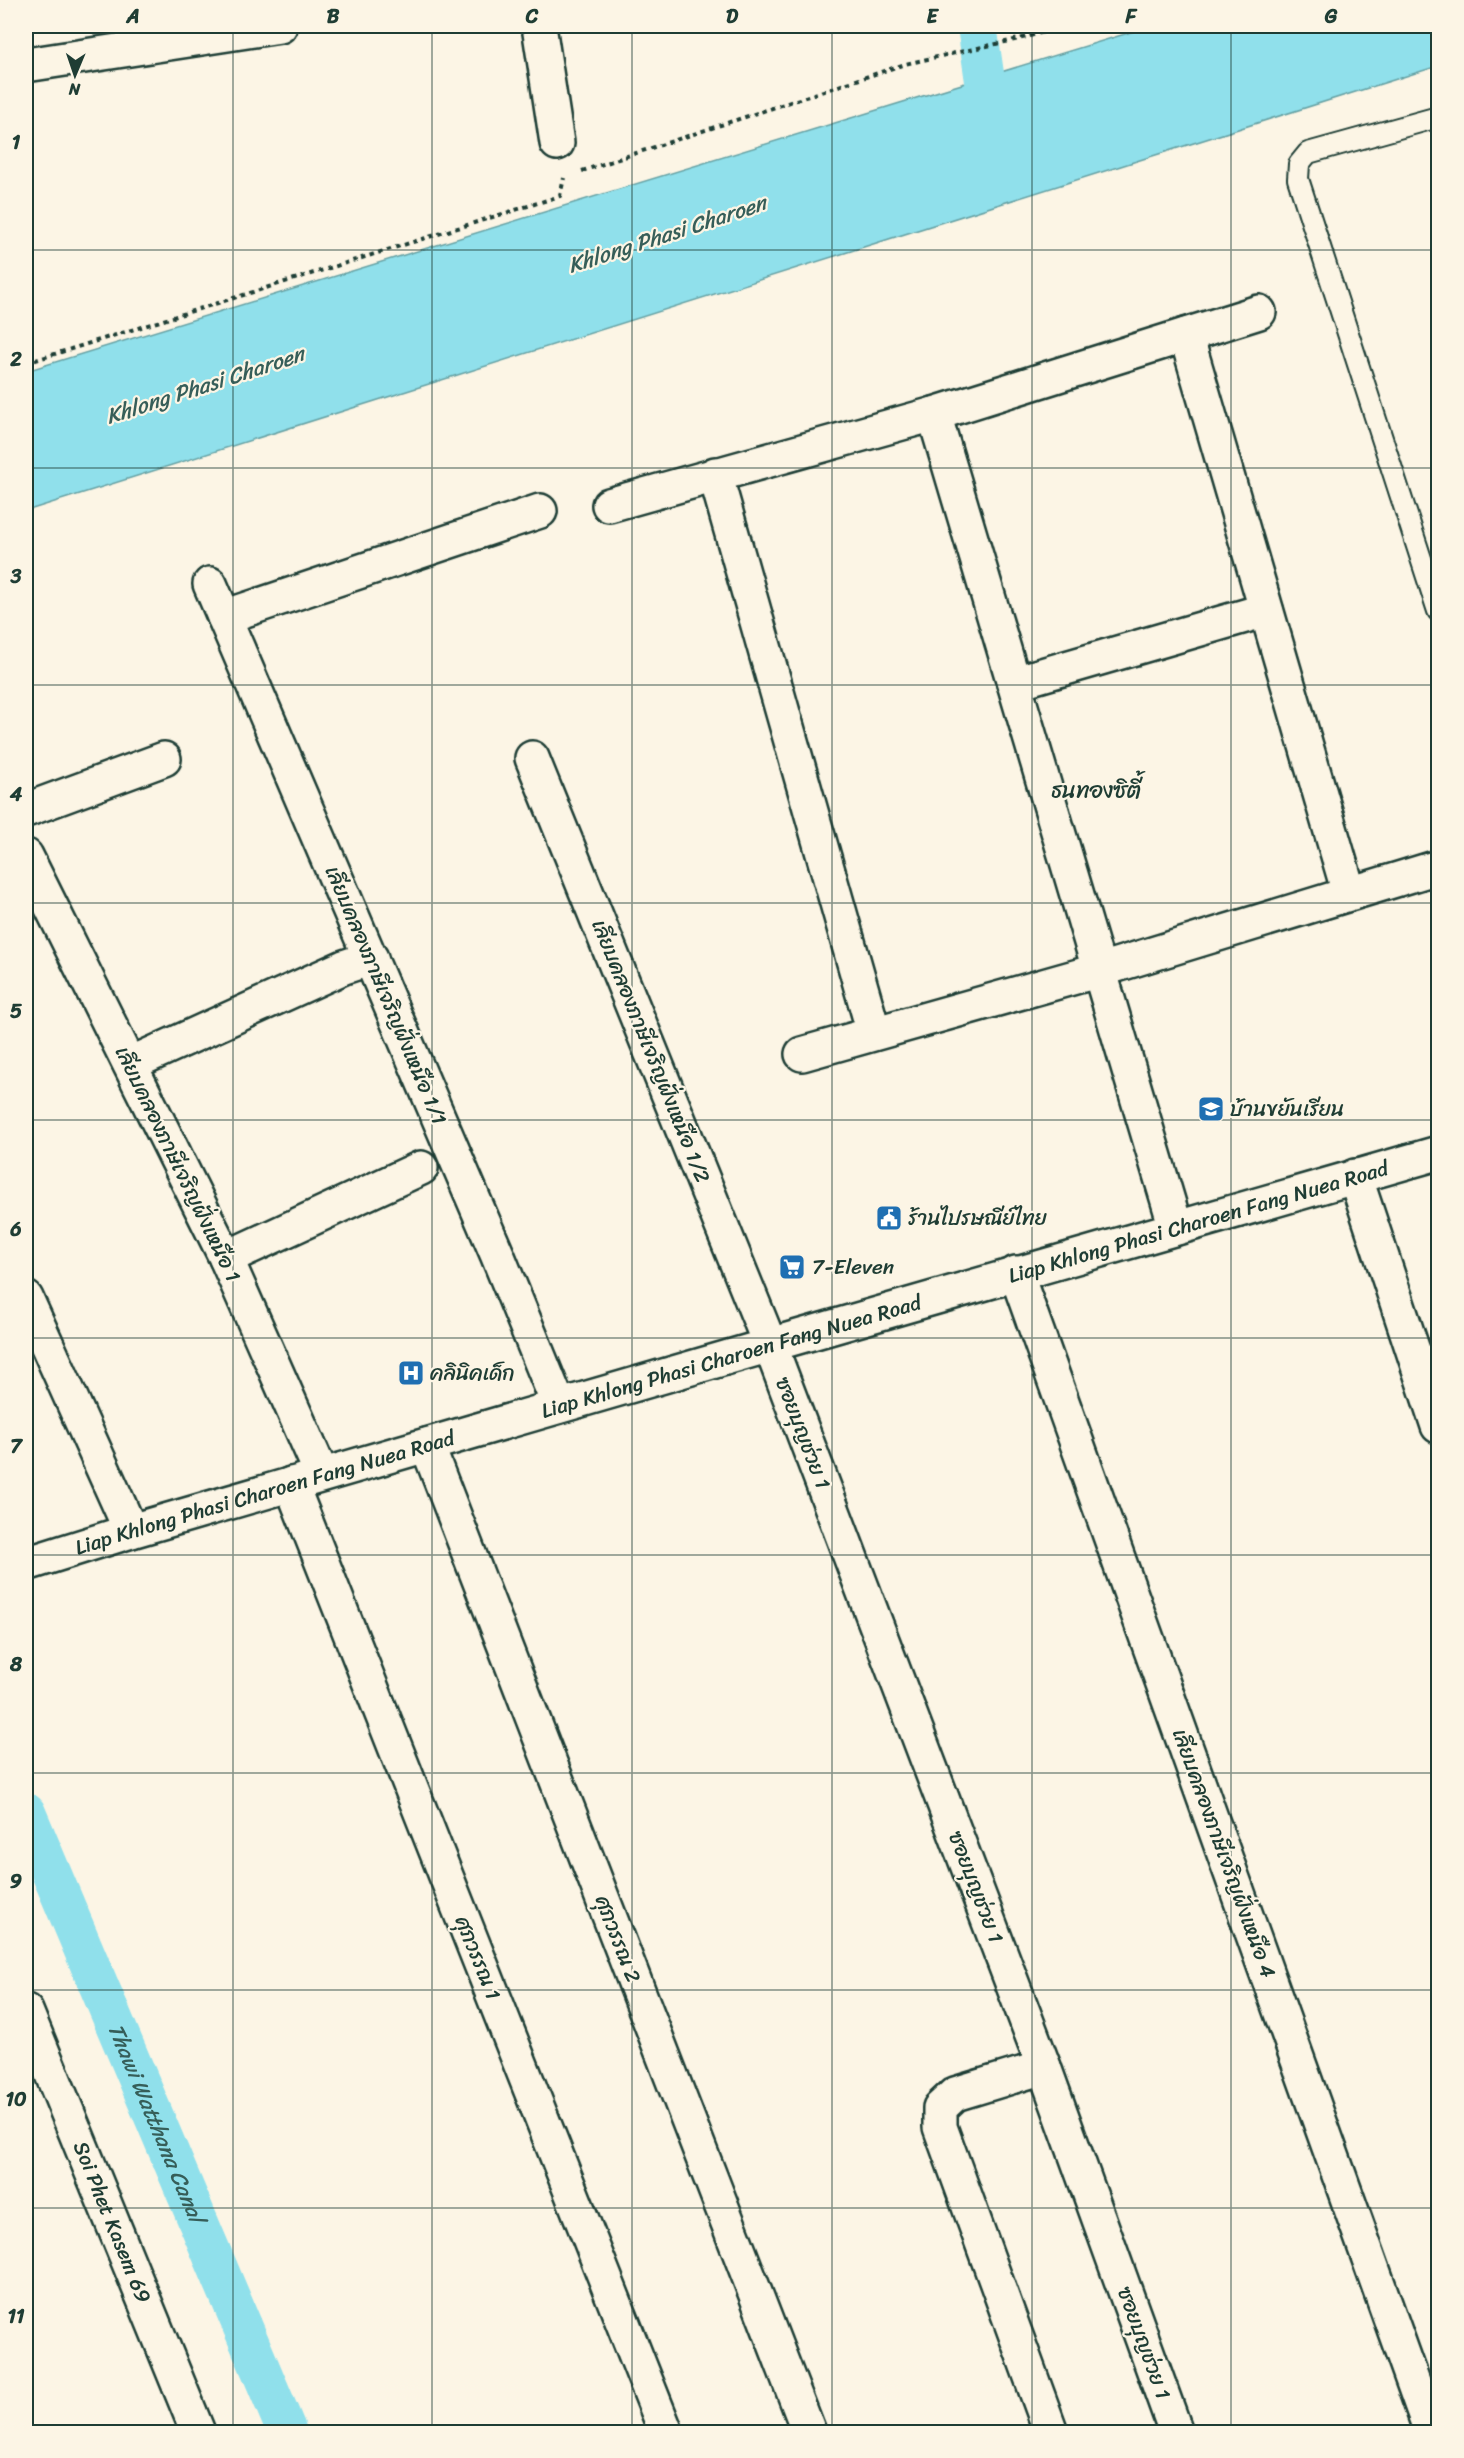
<svg xmlns="http://www.w3.org/2000/svg" width="1464" height="2458" viewBox="0 0 1464 2458" font-family="Sriracha,'Playpen Sans Thai',sans-serif">
<style>
.water{fill:#90e0eb;stroke:#639fa2;stroke-width:1.5}
.lines{fill:none;stroke-linecap:round;stroke-linejoin:round}
.canal{stroke:#90e0eb;stroke-width:40}
.lane-casing{stroke:#1f3d34;stroke-width:24}
.street-casing{stroke:#1f3d34;stroke-width:38}
.secondary-casing{stroke:#1f3d34;stroke-width:38}
.path{stroke:#1f3d34;stroke-width:4;stroke-dasharray:4.5 4.5;stroke-linecap:butt}
.lane{stroke:#fcf5e5;stroke-width:20}
.street{stroke:#fcf5e5;stroke-width:33}
.secondary{stroke:#fcf5e5;stroke-width:33}
.grid{fill:none;stroke:#1f3d34;stroke-width:1.5;stroke-opacity:0.55}
.labels{text-anchor:middle;dominant-baseline:central;stroke-width:4.5;stroke-linejoin:round;paint-order:stroke}
.street-label{font-size:21px;fill:#1f3d34;stroke:#fcf5e5}
.poi-label{font-size:21px;fill:#1f3d34;stroke:#fcf5e5;text-anchor:start}
.water-label{font-size:22px;font-style:italic;fill:#365e59;stroke:#fcf5e5}
.neighbourhood-label{font-size:22px;fill:#1f3d34;stroke:#fcf5e5}
.neatline{fill:none;stroke:#1f3d34;stroke-width:2}
.grid-label{font-size:20px;text-anchor:middle;font-weight:bold;fill:#1f3d34}
</style>
<rect width="100%" height="100%" fill="#fcf5e5"/>
<filter id="ink" filterUnits="userSpaceOnUse"><feTurbulence type="fractalNoise" baseFrequency=".0167" numOctaves="2"/><feDisplacementMap in="SourceGraphic" scale="12" xChannelSelector="R" yChannelSelector="G"/><feConvolveMatrix kernelMatrix="1 2 1 2 8 2 1 2 1" color-interpolation-filters="sRGB"/></filter>
<g filter="url(#ink)">
<path class="water" d="M1151 26H1438V66L26 511V371Z"/>
<g class="lines">
<g class="canal">
<path d="M977 26 992 129"/>
<path id="s1" d="M26 1813 287 2432"/>
</g>
<defs>
<path id="lane" d="M1438 117 1308 153 1299 164 1298 179 1438 611"/>
<g id="street">
<path d="M539 26 557 143"/>
<path d="M26 65 280 26"/>
<path d="M1186 335 1349 893"/>
<path d="M934 414 1176 1228"/>
<path d="M715 474 874 1033"/>
<path d="M609 505 934 414 1259 312"/>
<path d="M210 584 497 1254 559 1406"/>
<path d="M224 617 540 511"/>
<path d="M1014 683 1266 610"/>
<path d="M532 758 770 1345 1044 2067 1176 2432"/>
<path d="M26 810 164 759"/>
<path d="M26 856 226 1258 322 1475"/>
<path d="M802 1054 1100 970 1438 867"/>
<path d="M130 1064 344 967 371 958"/>
<path d="M1355 1176 1438 1426"/>
<path d="M226 1258 421 1168"/>
<path d="M1016 1273 1431 2432"/>
<path d="M26 1298 131 1531"/>
<path d="M427 1445 809 2432"/>
<path d="M291 1484 666 2432"/>
<path d="M1044 2067 955 2094 940 2108V2127L1051 2432"/>
</g>
<g id="secondary">
<path id="s2" d="M26 1564 131 1531 770 1345 1438 1153"/>
<path id="s3" d="M26 2011 198 2432"/>
</g>
</defs>
<use href="#lane" class="lane-casing"/>
<use href="#street" class="street-casing"/>
<use href="#secondary" class="secondary-casing"/>
<g class="path">
<path d="M582 171 905 64 1019 39 1065 26"/>
<path d="M26 363 560 196 564 178"/>
</g>
<use href="#lane" class="lane"/>
<use href="#street" class="street"/>
<use href="#secondary" class="secondary"/>
</g>
</g>
<path class="grid" d="M233 26V2432M432 26V2432M632 26V2432M832 26V2432M1032 26V2432M1231 26V2432M26 250H1438M26 468H1438M26 685H1438M26 903H1438M26 1120H1438M26 1338H1438M26 1555H1438M26 1773H1438M26 1990H1438M26 2208H1438"/>
<defs>
<symbol id="school-square" viewBox="-11 -11 22 22"><rect x="-9" y="-9" width="18" height="18" rx="4" fill="#1f6fb2" stroke="#fcf5e5"/><path d="M0-5L7-2L0 1L-7-2ZM-4 1L0 2.5L4 1V4Q0 6-4 4Z" fill="#fff"/></symbol>
<symbol id="civic-square" viewBox="-11 -11 22 22"><rect x="-9" y="-9" width="18" height="18" rx="4" fill="#1f6fb2" stroke="#fcf5e5"/><path d="M-.6-6.5H3V-4.5H.6V-3L4-1V1h2V6H-6V1h2V-1L-.6-3ZM-1.2 2.5V6h2.4V2.5Z" fill="#fff"/></symbol>
<symbol id="supermarket-square" viewBox="-11 -11 22 22"><rect x="-9" y="-9" width="18" height="18" rx="4" fill="#1f6fb2" stroke="#fcf5e5"/><path d="M-6-5.5h2.5l.6 2H6L4.5 2H-2.5L-4.4-4H-6ZM-1.5 3.2a1.3 1.3 0 1 0 .1 0ZM3 3.2a1.3 1.3 0 1 0 .1 0Z" fill="#fff"/></symbol>
<symbol id="hospital-square" viewBox="-11 -11 22 22"><rect x="-9" y="-9" width="18" height="18" rx="4" fill="#1f6fb2" stroke="#fcf5e5"/><path d="M-5-5h3v3.5h4V-5h3V5h-3V1.5h-4V5h-3Z" fill="#fff"/></symbol>
</defs>
<g fill-rule="evenodd">
<use href="#school-square" x="1196" y="1094" width="30" height="30"/>
<use href="#civic-square" x="874" y="1203" width="30" height="30"/>
<use href="#supermarket-square" x="777" y="1252" width="30" height="30"/>
<use href="#hospital-square" x="396" y="1358" width="30" height="30"/>
</g>
<g class="labels">
<g class="street-label">
<text transform="translate(386 995) rotate(67)">เลียบคลองภาษีเจริญฝั่งเหนือ 1/1</text>
<text transform="translate(651 1051) rotate(68)">เลียบคลองภาษีเจริญฝั่งเหนือ 1/2</text>
<text transform="translate(178 1164) rotate(64)">เลียบคลองภาษีเจริญฝั่งเหนือ 1</text>
<text stroke="none"><textPath href="#s2" startOffset="1221">Liap Khlong Phasi Charoen Fang Nuea Road</textPath></text>
<text stroke="none"><textPath href="#s2" startOffset="735">Liap Khlong Phasi Charoen Fang Nuea Road</textPath></text>
<text transform="translate(803 1433) rotate(69)">ซอยบุญช่วย 1</text>
<text stroke="none"><textPath href="#s2" startOffset="249">Liap Khlong Phasi Charoen Fang Nuea Road</textPath></text>
<text transform="translate(1224 1853) rotate(70)">เลียบคลองภาษีเจริญฝั่งเหนือ 4</text>
<text transform="translate(976 1887) rotate(69)">ซอยบุญช่วย 1</text>
<text transform="translate(618 1939) rotate(69)">ศุภวรรณ 2</text>
<text transform="translate(478 1958) rotate(68)">ศุภวรรณ 1</text>
<text stroke="none"><textPath href="#s3" startOffset="228">Soi Phet Kasem 69</textPath></text>
<text transform="translate(1144 2343) rotate(70)">ซอยบุญช่วย 1</text>
</g>
<g class="poi-label">
<text x="1230" y="1109">บ้านขยันเรียน</text>
<text x="908" y="1218">ร้านไปรษณีย์ไทย</text>
<text x="812" y="1267">7-Eleven</text>
<text x="430" y="1373">คลินิคเด็ก</text>
</g>
<g class="water-label">
<text transform="translate(667 234) rotate(-18)">Khlong Phasi Charoen</text>
<text transform="translate(205 385) rotate(-18)">Khlong Phasi Charoen</text>
<text stroke="none"><textPath href="#s1" startOffset="336">Thawi Watthana Canal</textPath></text>
</g>
<g class="neighbourhood-label">
<text x="1096" y="790">ธนทองซิตี้</text>
</g>
</g>
<rect width="1464" height="2458" fill="none" stroke="#fcf5e5" stroke-width="66"/>
<g transform="translate(75 75) rotate(182)" stroke="#fcf5e5" stroke-width="4.5" paint-order="stroke">
<path d="M0-4.5L10 22L0 15L-10 22Z" fill="#1f3d34"/>
<text y="-9" font-size="16" font-weight="bold" text-anchor="middle" fill="#1f3d34">N</text>
</g>
<rect x="33" y="33" width="1398" height="2392" class="neatline"/>
<g class="grid-label">
<text x="133" y="23">A</text>
<text x="333" y="23">B</text>
<text x="532" y="23">C</text>
<text x="732" y="23">D</text>
<text x="932" y="23">E</text>
<text x="1131" y="23">F</text>
<text x="1331" y="23">G</text>
<text x="16" y="149">1</text>
<text x="16" y="366">2</text>
<text x="16" y="583">3</text>
<text x="16" y="801">4</text>
<text x="16" y="1018">5</text>
<text x="16" y="1236">6</text>
<text x="16" y="1453">7</text>
<text x="16" y="1671">8</text>
<text x="16" y="1888">9</text>
<text x="16" y="2106">10</text>
<text x="16" y="2323">11</text>
</g>
</svg>
